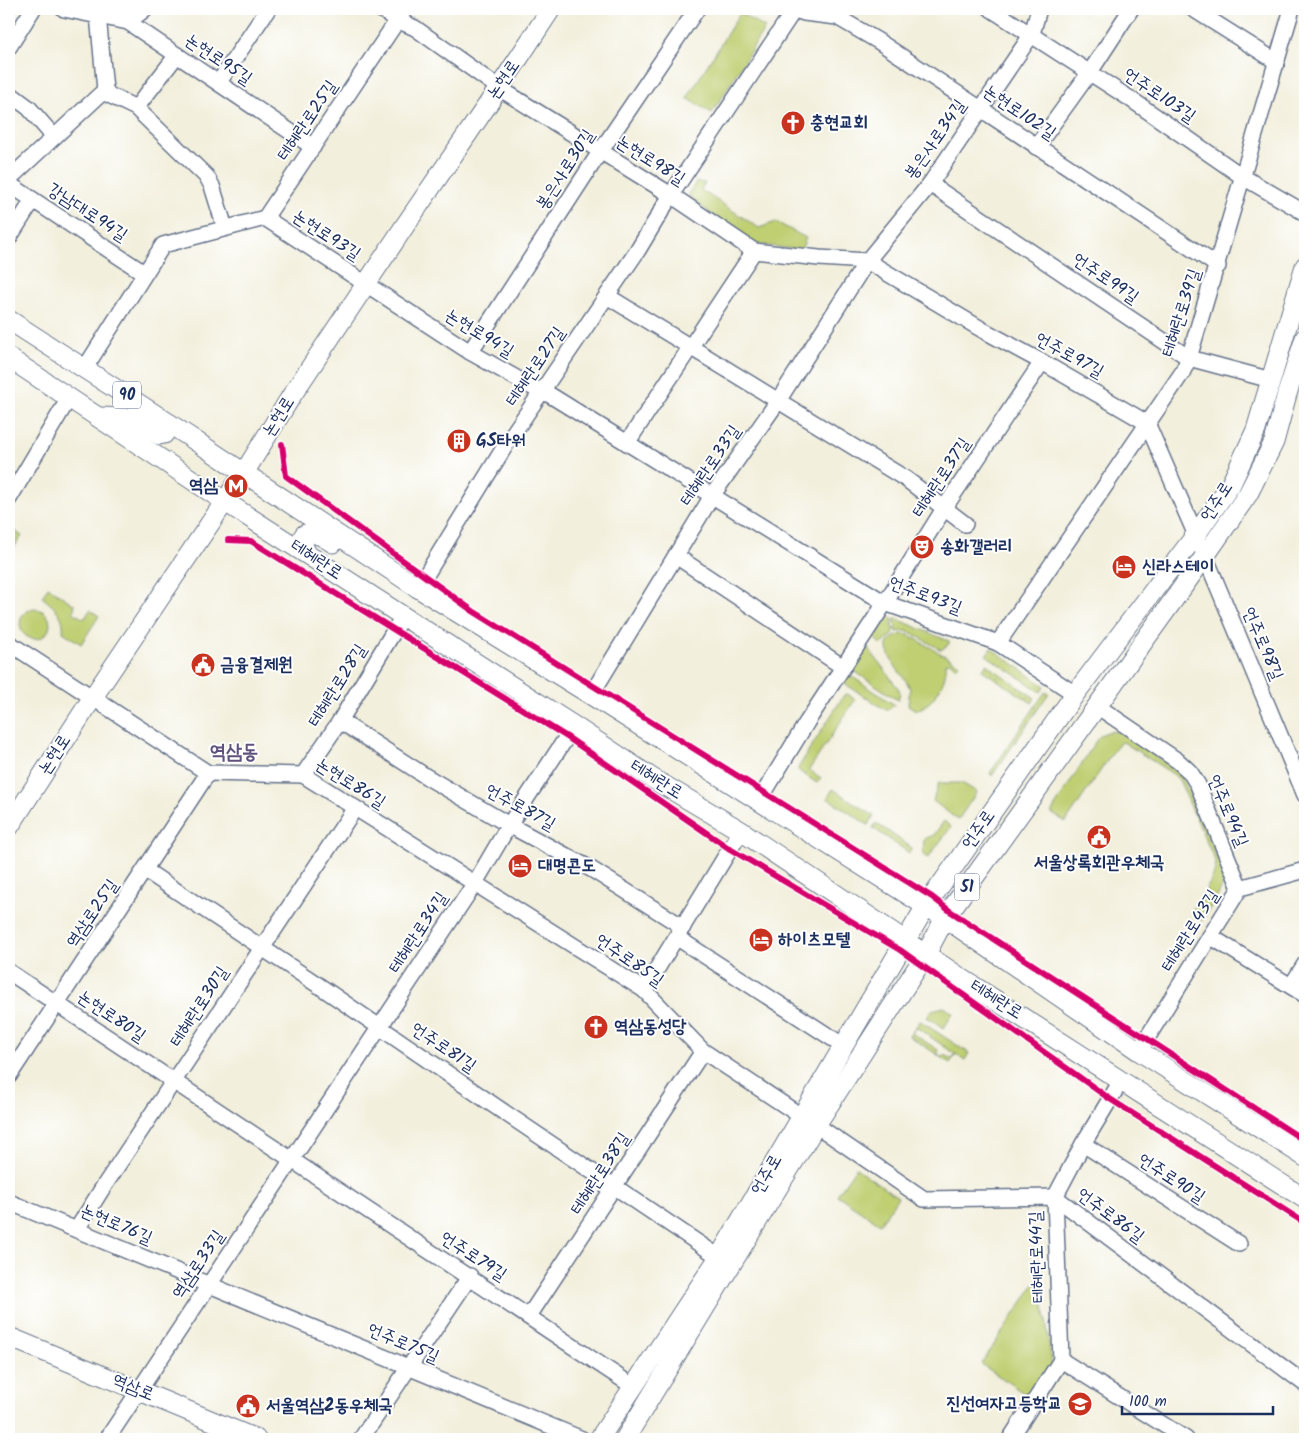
<svg xmlns="http://www.w3.org/2000/svg" width="1314" height="1448" viewBox="0 0 1314 1448" font-family="Kalam,'Poor Story',sans-serif">
<style>
.grass{fill:url(#grass-dots);stroke:#6d7f68}
.green{fill:#bfcf72;stroke:#6d7f68;fill-rule:evenodd}
.lines{fill:none;stroke-linecap:round;stroke-linejoin:round}
.minor-casing{stroke:#66728a;stroke-width:18}
.major-casing{stroke:#66728a;stroke-width:21}
.minor{stroke:#fff;stroke-width:15}
.major{stroke:#fff;stroke-width:19}
.cycleway-casing{stroke:#fff;stroke-width:9}
.cycleway{stroke:#d6006c;stroke-width:6}
.labels{text-anchor:middle;dominant-baseline:central;stroke-width:4;stroke-linejoin:round;paint-order:stroke}
.shield{fill:#fff;stroke:#5f6d8e;stroke-width:1}
.shield-label{font-size:16px;font-weight:bold;fill:#1b2f5e}
.street-label{font-size:18px;fill:#1b2f5e;stroke:#fff}
.poi-label{font-size:18px;font-weight:bold;fill:#1b2f5e;stroke:#fff;text-anchor:start}
.quarter-label{font-size:20px;font-weight:bold;fill:#60527f;stroke:#fff}
</style>
<defs>
<pattern id="grass-dots" width="8" height="8" patternUnits="userSpaceOnUse" patternTransform="scale(1.25)"><rect width="8" height="8" fill="#bfcf72"/><path d="M2 2h.1M6 6h.1" fill="none" stroke="#a4b265" stroke-width="1.8" stroke-linecap="round"/></pattern>
</defs>
<rect width="100%" height="100%" fill="#fff"/>
<filter id="ink" filterUnits="userSpaceOnUse"><feTurbulence type="fractalNoise" baseFrequency=".02" numOctaves="2"/><feDisplacementMap in="SourceGraphic" scale="10" xChannelSelector="R" yChannelSelector="G"/><feConvolveMatrix kernelMatrix="1 2 1 2 8 2 1 2 1" color-interpolation-filters="sRGB"/></filter>
<filter id="wash" filterUnits="userSpaceOnUse"><feTurbulence type="fractalNoise" baseFrequency=".0096" numOctaves="4" result="noise"/><feDisplacementMap in="SourceGraphic" scale="20" xChannelSelector="R" yChannelSelector="G"/><feGaussianBlur stdDeviation="1.12" result="paint"/><feColorMatrix in="noise" values="0 0 0 0 0 0 0 0 0 0 0 0 0 0 0 0 0 1.4 0 .05"/><feComposite in="paint" operator="in"/></filter>
<g filter="url(#wash)">
<rect width="100%" height="100%" fill="#f2efdc"/>
<path class="grass" d="M986 664 1035 698 1032 703 982 670Z"/>
<g class="green">
<path d="M740 13 765 28 712 113 687 98Z"/>
<path d="M696 182 705 183 701 190 759 228 776 222 806 238 801 250 753 244 691 199 688 194Z"/>
<path d="M9 527 22 536 9 555Z"/>
<path d="M48 587 75 605 73 612 82 618H85L90 610 99 616 81 644 63 632C65 615 54 607 42 597Z"/>
<circle cx="35" cy="624" r="15"/>
<path d="M888 618 891 617 893 619V635L881 645 876 640 875 636Z"/>
<path d="M895 619H897L949 641V644L941 650 910 632 905 631 896 632Z"/>
<path d="M902 634 909 635 959 664 956 667 950 662 946 663C948 680 933 706 916 710L908 705 910 689 908 684C902 675 882 652 888 642 891 638 897 636 902 634Z"/>
<path d="M866 645 898 688 900 692 898 700 851 669Z"/>
<path d="M991 648 1045 686 1041 692 986 655Z"/>
<path d="M848 674 895 705 886 710 842 682Z"/>
<path d="M1045 692 1049 693 992 776 990 773Z"/>
<path d="M848 694 855 700 809 770 821 778 817 783 799 771 798 768 844 695Z"/>
<path d="M1111 731 1119 732 1176 770 1182 776 1224 871C1226 890 1211 905 1202 920L1191 913C1200 898 1215 880 1216 863L1179 780 1173 774 1123 742 1119 743 1066 822 1051 813 1097 739 1102 734Z"/>
<path d="M939 783H962L977 792 958 820 933 801 938 784Z"/>
<path d="M833 789 874 816 868 825 827 798Z"/>
<path d="M944 821 951 827 928 858 926 857 923 853 924 839 934 835Z"/>
<path d="M876 823 912 848 909 853 873 828Z"/>
<path d="M944 1007 953 1013 944 1028 927 1017 932 1010Z"/>
<path d="M920 1021 969 1053 965 1060 956 1054 950 1063 909 1036ZM916 1027 955 1054 952 1059 945 1055 941 1057 938 1054V1050L912 1033Z"/>
<path d="M856 1168 898 1197 880 1224 837 1195Z"/>
<path d="M1040 1276 1052 1365 1031 1398 981 1364Z"/>
</g>
</g>
<g filter="url(#ink)">
<g class="lines">
<defs>
<g id="minor">
<path d="M64 9 128 22 313 147"/>
<path d="M380 9 397 20 415 28 499 88 671 195 754 251 819 258 867 261 981 329 1042 362 1147 423 1205 556 1305 795"/>
<path d="M792 9 804 13 837 17 878 41 1218 266"/>
<path d="M991 9 1132 100 1243 177 1305 213"/>
<path d="M1193 9 1277 62"/>
<path d="M98 15 105 90"/>
<path d="M128 22 145 9"/>
<path d="M9 47 33 9"/>
<path d="M219 82 268 9"/>
<path d="M105 90 109 95 136 108 207 177 212 186 225 228"/>
<path d="M9 93 29 108 54 137"/>
<path d="M136 108 177 55"/>
<path d="M1036 147 1090 72 1131 9"/>
<path d="M9 179 105 90"/>
<path d="M9 184 144 273"/>
<path d="M930 184 1189 358 1271 380"/>
<path d="M265 218 470 352 541 392 550 395 885 603 998 643 1075 694"/>
<path d="M9 238 33 200"/>
<path d="M607 296 906 479 965 524"/>
<path d="M470 352 600 152 697 9"/>
<path d="M85 368 163 245 265 218 405 9"/>
<path d="M627 443 754 251"/>
<path d="M9 499 69 398"/>
<path d="M676 556 843 667"/>
<path d="M418 588 510 438 638 250 671 195 794 10"/>
<path d="M9 643 208 773 303 775 644 990 703 1051 801 1116"/>
<path d="M998 643 1182 373 1189 358 1292 9"/>
<path d="M591 695 712 496 778 401 867 261 930 184 1032 34 1039 9"/>
<path d="M1097 706 1178 761 1190 772 1198 785 1240 888"/>
<path d="M340 721 427 777 509 825 591 869 683 927"/>
<path d="M303 775 340 721 403 616"/>
<path d="M759 801 807 722 885 603 945 507 1042 362"/>
<path d="M145 870 321 987 492 1104 719 1257"/>
<path d="M1210 936 1305 995"/>
<path d="M676 937 844 1046"/>
<path d="M9 972 634 1387"/>
<path d="M1291 986 1305 964"/>
<path d="M644 990 741 831"/>
<path d="M1139 1051 1240 888 1305 870"/>
<path d="M9 1076 208 773"/>
<path d="M816 1125 924 1199 1055 1197 1305 1384"/>
<path d="M1083 1144 1239 1244"/>
<path d="M9 1202 582 1439"/>
<path d="M77 1229 102 1189 355 808"/>
<path d="M529 1316 703 1051"/>
<path d="M1061 1360 1055 1197 1083 1144 1121 1081"/>
<path d="M1061 1360 1186 1439"/>
<path d="M107 1439 475 883 509 825 574 726"/>
<path d="M361 1439 470 1276"/>
<path d="M1010 1439 1061 1360"/>
</g>
<g id="major">
<path d="M9 320 170 424 418 588 591 695 945 918 1139 1051 1305 1157"/>
<path d="M9 358 224 501 574 726 652 778 741 831 961 978 1305 1199"/>
<path d="M98 417 128 418 159 435 164 434 170 424"/>
<path d="M307 554C304 547 299 540 305 534 317 532 324 537 333 543"/>
<path d="M9 827 93 697 244 473 292 395 406 224 499 88 551 9"/>
<path d="M9 1337 256 1439"/>
<path d="M599 1439 719 1257 926 906 1075 694 1195 536 1231 484 1256 430 1305 266"/>
<path d="M625 1439 816 1125 926 954 945 918 1205 556 1248 494 1274 442 1287 394 1305 338"/>
</g>
</defs>
<use href="#minor" class="minor-casing"/>
<use href="#major" class="major-casing"/>
<use href="#minor" class="minor"/>
<use href="#major" class="major"/>
<defs>
<g id="cycleway">
<path d="M282 444 286 476 473 611 932 897 950 911 1305 1141"/>
<path d="M228 540 251 541 567 737 730 849 900 950 1110 1099 1305 1223"/>
</g>
</defs>
<use href="#cycleway" class="cycleway-casing"/>
<use href="#cycleway" class="cycleway"/>
</g>
</g>
<defs>
<symbol id="church-disc" viewBox="-11 -11 22 22"><circle r="9.5" fill="#c8321e" stroke="#fff"/><path d="M-1.2-6h2.4v3.5h3.3v2.4h-3.3V6h-2.4V-.1h-3.3v-2.4h3.3Z" fill="#fff"/></symbol>
<symbol id="building-disc" viewBox="-11 -11 22 22"><circle r="9.5" fill="#c8321e" stroke="#fff"/><path d="M-4-6H4V6H1V3H-1V6H-4ZM-2.5-4.3h1.7v1.8h-1.7ZM.8-4.3h1.7v1.8H.8ZM-2.5-1h1.7V.8h-1.7ZM.8-1h1.7V.8H.8Z" fill="#fff"/></symbol>
<symbol id="metro-disc" viewBox="-11 -11 22 22"><circle r="9.5" fill="#c8321e" stroke="#fff"/><path d="M-5.5 5V-5H-3L0 0L3-5H5.5V5H3V-.5L0 4L-3-.5V5Z" fill="#fff"/></symbol>
<symbol id="theatre-disc" viewBox="-11 -11 22 22"><circle r="9.5" fill="#c8321e" stroke="#fff"/><path d="M-5-5.5Q0-4 5-5.5V0Q5 5 0 6Q-5 5-5 0ZM-3.3-2.5H-1v1.5H-3.3ZM1-2.5H3.3v1.5H1ZM-2.8 1Q0 5.5 2.8 1Z" fill="#fff"/></symbol>
<symbol id="hotel-disc" viewBox="-11 -11 22 22"><circle r="9.5" fill="#c8321e" stroke="#fff"/><path d="M-6-4.5h1.5V1H6V5H4.5V3h-9V5H-6ZM-4 0a1.8 1.8 0 1 1 3.6 0ZM.5 0V-2.5h3Q6-2.5 6 0Z" fill="#fff"/></symbol>
<symbol id="civic-disc" viewBox="-11 -11 22 22"><circle r="9.5" fill="#c8321e" stroke="#fff"/><path d="M-.6-6.5H3V-4.5H.6V-3L4-1V1h2V6H-6V1h2V-1L-.6-3ZM-1.2 2.5V6h2.4V2.5Z" fill="#fff"/></symbol>
<symbol id="school-disc" viewBox="-11 -11 22 22"><circle r="9.5" fill="#c8321e" stroke="#fff"/><path d="M0-5L7-2L0 1L-7-2ZM-4 1L0 2.5L4 1V4Q0 6-4 4Z" fill="#fff"/></symbol>
</defs>
<g fill-rule="evenodd">
<use href="#church-disc" x="779" y="109" width="28" height="28"/>
<use href="#building-disc" x="445" y="427" width="28" height="28"/>
<use href="#metro-disc" x="222" y="472" width="28" height="28"/>
<use href="#theatre-disc" x="908" y="533" width="28" height="28"/>
<use href="#hotel-disc" x="1110" y="553" width="28" height="28"/>
<use href="#civic-disc" x="189" y="651" width="28" height="28"/>
<use href="#civic-disc" x="1085" y="823" width="28" height="28"/>
<use href="#hotel-disc" x="506" y="852" width="28" height="28"/>
<use href="#hotel-disc" x="747" y="926" width="28" height="28"/>
<use href="#church-disc" x="582" y="1013" width="28" height="28"/>
<use href="#school-disc" x="1066" y="1390" width="28" height="28"/>
<use href="#civic-disc" x="234" y="1392" width="28" height="28"/>
</g>
<g class="labels">
<g class="shield">
<rect x="113" y="381.5" width="28" height="27" rx="4"/>
<rect x="954.5" y="873.5" width="25" height="27" rx="4"/>
</g>
<g class="shield-label">
<text x="127" y="395">90</text>
<text x="967" y="887">51</text>
</g>
<g class="street-label">
<text transform="translate(218 60) rotate(34)">논현로95길</text>
<text transform="translate(504 80) rotate(-56)">논현로</text>
<text transform="translate(1159 96) rotate(34)">언주로103길</text>
<text transform="translate(1019 113) rotate(34)">논현로102길</text>
<text transform="translate(308 121) rotate(-56)">테헤란로25길</text>
<text transform="translate(936 140) rotate(-55)">봉은사로34길</text>
<text transform="translate(650 161) rotate(32)">논현로98길</text>
<text transform="translate(566 170) rotate(-57)">봉은사로30길</text>
<text transform="translate(87 213) rotate(33)">강남대로94길</text>
<text transform="translate(326 236) rotate(33)">논현로93길</text>
<text transform="translate(1105 279) rotate(34)">언주로99길</text>
<text transform="translate(1182 313) rotate(-72)">테헤란로39길</text>
<text transform="translate(479 334) rotate(31)">논현로94길</text>
<text transform="translate(1069 356) rotate(29)">언주로97길</text>
<text transform="translate(536 367) rotate(-56)">테헤란로27길</text>
<text transform="translate(279 417) rotate(-58)">논현로</text>
<text transform="translate(711 466) rotate(-56)">테헤란로33길</text>
<text transform="translate(942 478) rotate(-57)">테헤란로37길</text>
<text transform="translate(1217 502) rotate(-57)">언주로</text>
<text transform="translate(316 560) rotate(33)">테헤란로</text>
<text transform="translate(925 596) rotate(21)">언주로93길</text>
<text transform="translate(1262 644) rotate(67)">언주로98길</text>
<text transform="translate(338 686) rotate(-58)">테헤란로28길</text>
<text transform="translate(55 755) rotate(-57)">논현로</text>
<text transform="translate(656 780) rotate(32)">테헤란로</text>
<text transform="translate(350 784) rotate(32)">논현로86길</text>
<text transform="translate(520 808) rotate(29)">언주로87길</text>
<text transform="translate(1227 811) rotate(67)">언주로94길</text>
<text transform="translate(979 830) rotate(-55)">언주로</text>
<text transform="translate(93 914) rotate(-56)">역삼로25길</text>
<text transform="translate(1191 931) rotate(-58)">테헤란로43길</text>
<text transform="translate(419 933) rotate(-57)">테헤란로34길</text>
<text transform="translate(629 961) rotate(35)">언주로85길</text>
<text transform="translate(996 1000) rotate(32)">테헤란로</text>
<text transform="translate(200 1007) rotate(-57)">테헤란로30길</text>
<text transform="translate(111 1017) rotate(34)">논현로80길</text>
<text transform="translate(443 1048) rotate(34)">언주로81길</text>
<text transform="translate(601 1174) rotate(-57)">테헤란로38길</text>
<text transform="translate(767 1175) rotate(-60)">언주로</text>
<text transform="translate(1171 1179) rotate(33)">언주로90길</text>
<text transform="translate(1110 1216) rotate(37)">언주로86길</text>
<text transform="translate(116 1225) rotate(23)">논현로76길</text>
<text transform="translate(473 1257) rotate(33)">언주로79길</text>
<text transform="translate(1038 1257) rotate(-92)">테헤란로44길</text>
<text transform="translate(199 1265) rotate(-56)">역삼로33길</text>
<text transform="translate(403 1344) rotate(23)">언주로75길</text>
<text transform="translate(133 1388) rotate(22)">역삼로</text>
</g>
<g class="poi-label">
<text x="810" y="123">충현교회</text>
<text x="476" y="441">GS타워</text>
<text x="218" y="486" text-anchor="end">역삼</text>
<text x="940" y="547">송화갤러리</text>
<text x="1142" y="567">신라스테이</text>
<text x="220" y="665">금융결제원</text>
<text x="1099" y="863" text-anchor="middle">서울상록회관우체국</text>
<text x="538" y="866">대명콘도</text>
<text x="778" y="940">하이츠모텔</text>
<text x="614" y="1027">역삼동성당</text>
<text x="1062" y="1404" text-anchor="end">진선여자고등학교</text>
<text x="266" y="1406">서울역삼2동우체국</text>
</g>
<g class="quarter-label">
<text x="234" y="753">역삼동</text>
</g>
</g>
<rect width="1314" height="1448" fill="none" stroke="#fff" stroke-width="30"/>
<path d="M1122 1406v8h151v-8" fill="none" stroke="#1b2f5e" stroke-width="2.5"/>
<text x="1129" y="1406" font-size="15" fill="#1b2f5e" stroke="#ffffff" stroke-width="4" paint-order="stroke">100 m</text>
</svg>
